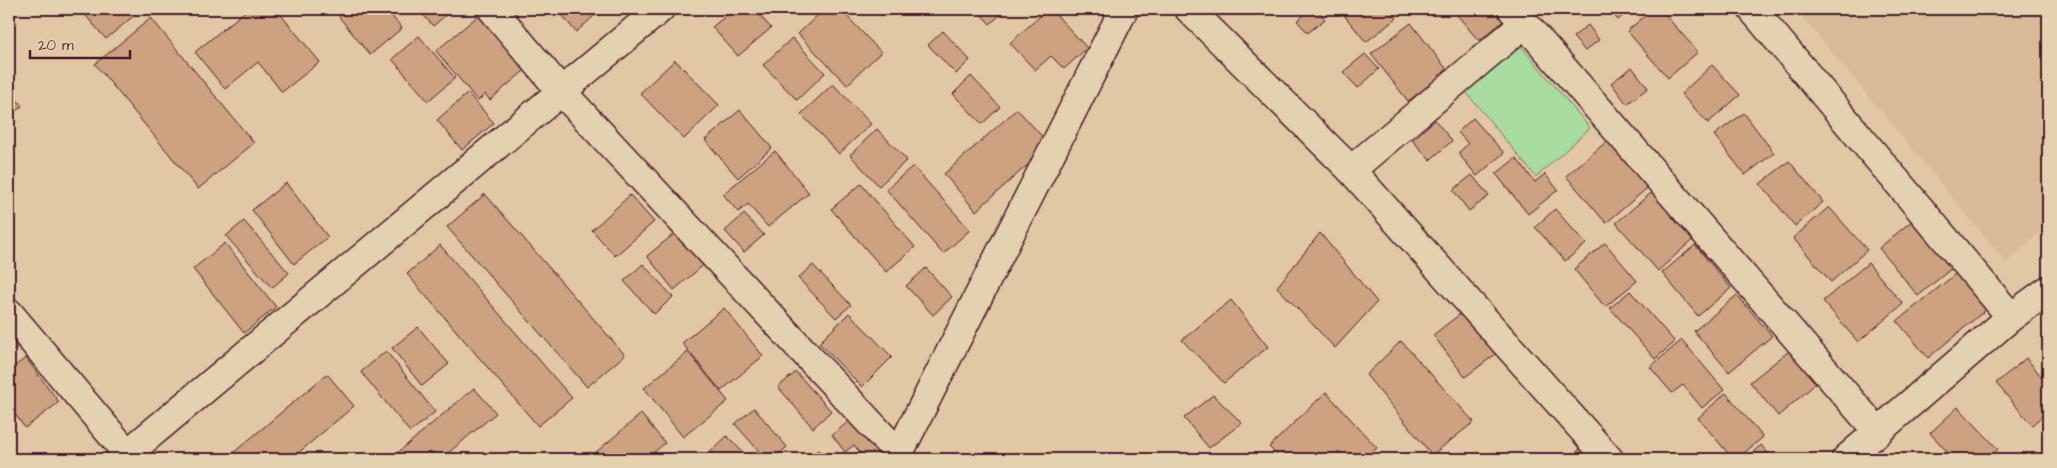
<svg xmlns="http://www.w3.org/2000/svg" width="2057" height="468" viewBox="0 0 2057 468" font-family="'Architects Daughter',sans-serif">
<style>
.built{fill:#d8b998}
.green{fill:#a8dc9f;stroke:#797e65}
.building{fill:#cca281;stroke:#4a1f2b}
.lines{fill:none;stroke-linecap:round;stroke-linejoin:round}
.minor-casing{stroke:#4a1f2b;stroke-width:31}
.tertiary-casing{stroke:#4a1f2b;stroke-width:31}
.minor{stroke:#e4d1af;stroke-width:28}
.tertiary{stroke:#e4d1af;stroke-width:28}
</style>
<rect width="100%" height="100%" fill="#e1c7a4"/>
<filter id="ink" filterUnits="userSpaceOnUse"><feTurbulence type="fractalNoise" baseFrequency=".02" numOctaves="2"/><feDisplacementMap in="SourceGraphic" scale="10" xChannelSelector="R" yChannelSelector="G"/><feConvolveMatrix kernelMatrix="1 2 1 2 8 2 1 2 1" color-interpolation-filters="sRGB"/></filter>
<g filter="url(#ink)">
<path class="built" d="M1796 9H2048V225L2006 262Z"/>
<path class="green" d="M1514 38 1590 128 1536 177 1461 86Z"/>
<g class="building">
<path d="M80 9H142L106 39Z"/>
<path d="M248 9H276L320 62 282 92 258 62 225 89 195 52Z"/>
<path d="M349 9H386L402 28 370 55 339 17Z"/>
<path d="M418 9H453L433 26Z"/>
<path d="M557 9H602L576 32Z"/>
<path d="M734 9H754L771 28 738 56 712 27Z"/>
<path d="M824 9H840L881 52 847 85 798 34Z"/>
<path d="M976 9H1007L990 24Z"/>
<path d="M1048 9H1051L1087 48 1064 69 1051 56 1035 70 1010 43Z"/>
<path d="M1311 9H1316L1325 19 1308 33 1297 21Z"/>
<path d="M1339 9H1389L1397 18 1366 42Z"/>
<path d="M1452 9H1500L1507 18 1479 41Z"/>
<path d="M1608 9H1630L1618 20Z"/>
<path d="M1653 9H1660L1698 52 1668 78 1627 31Z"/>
<path d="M479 15 525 70 490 100 485 94 478 101 436 51Z"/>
<path d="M151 18 254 143 198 189 95 64Z"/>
<path d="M1411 23 1448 71 1408 101 1371 54Z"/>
<path d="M1588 25 1599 40 1585 51 1573 37Z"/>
<path d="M943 31 970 60 956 74 928 45Z"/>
<path d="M419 36 455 78 428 101 392 59Z"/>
<path d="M792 38 825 73 797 100 763 65Z"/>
<path d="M1365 54 1379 69 1358 88 1343 72Z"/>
<path d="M675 60 719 105 684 139 640 93Z"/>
<path d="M1712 65 1740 95 1708 123 1681 94Z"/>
<path d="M1632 67 1648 88 1627 104 1611 83Z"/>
<path d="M971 76 1000 107 982 124 953 94Z"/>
<path d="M833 84 871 124 839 154 801 114Z"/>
<path d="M9 90 22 106 9 117Z"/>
<path d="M468 93 494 123 462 150 437 120Z"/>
<path d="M1017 109 1050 145 976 211 944 174Z"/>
<path d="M740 110 772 148 738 178 705 140Z"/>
<path d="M1744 113 1774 153 1745 175 1714 135Z"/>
<path d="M1473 118 1504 153 1477 176 1458 153 1468 144 1458 132Z"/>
<path d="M1435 120 1452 141 1430 160 1412 140Z"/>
<path d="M877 129 907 160 879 186 850 155Z"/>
<path d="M1612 137 1652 184 1606 223 1566 176Z"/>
<path d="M775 151 809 193 768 227 748 204 738 212 723 194Z"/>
<path d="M1516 158 1535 182 1545 174 1558 190 1528 214 1496 174Z"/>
<path d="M1789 161 1823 202 1795 226 1760 184Z"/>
<path d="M913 166 970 230 943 254 886 189Z"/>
<path d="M1472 175 1489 196 1469 211 1453 190Z"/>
<path d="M286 183 328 237 294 264 252 210Z"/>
<path d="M861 184 915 247 886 272 831 209Z"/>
<path d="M1658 187 1699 234 1658 271 1616 223Z"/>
<path d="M485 194 625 355 587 387 447 227Z"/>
<path d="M630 195 654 222 615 256 592 230Z"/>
<path d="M1829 207 1867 250 1831 282 1793 238Z"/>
<path d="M1555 209 1586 244 1565 261 1535 227Z"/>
<path d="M744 214 764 235 744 252 725 231Z"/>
<path d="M1919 215 1958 263 1918 296 1879 248Z"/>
<path d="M244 221 289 273 272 288 226 236Z"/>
<path d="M680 229 707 262 674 290 647 256Z"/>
<path d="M1320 233 1377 302 1335 348 1277 287Z"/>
<path d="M225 243 276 307 244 333 193 269Z"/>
<path d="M1605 243 1637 281 1605 307 1574 269Z"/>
<path d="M440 245 572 398 538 426 407 274Z"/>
<path d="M1695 245 1731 288 1698 316 1662 273Z"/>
<path d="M1868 263 1903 304 1858 342 1823 301Z"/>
<path d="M643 264 673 297 654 314 624 281Z"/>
<path d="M813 265 851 305 836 318 798 278Z"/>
<path d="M926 268 952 297 933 315 906 286Z"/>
<path d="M1958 272 1988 308 1928 358 1897 321Z"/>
<path d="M1630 291 1675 342 1655 359 1610 308Z"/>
<path d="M1737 295 1772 336 1729 372 1694 331Z"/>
<path d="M1231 300 1268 347 1224 383 1182 340Z"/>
<path d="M724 308 763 356 721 391 682 343Z"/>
<path d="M1468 308 1501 350 1465 377 1433 335Z"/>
<path d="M849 313 892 357 862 387 819 343Z"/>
<path d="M418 327 449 364 422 386 392 348Z"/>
<path d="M9 332 20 345 9 354Z"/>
<path d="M1682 340 1724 390 1702 408 1683 385 1672 393 1650 367Z"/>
<path d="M1401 341 1474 422 1432 455 1366 375Z"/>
<path d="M1793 348 1820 380 1778 416 1750 382Z"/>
<path d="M386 351 435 412 410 432 361 372Z"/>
<path d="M688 352 728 401 683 437 644 388Z"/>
<path d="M26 358 59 402 25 428 9 406V370Z"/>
<path d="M2026 358 2048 384V411L2032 425 1996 383Z"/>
<path d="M796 372 831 411 813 428 778 387Z"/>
<path d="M327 374 354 406 291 459H226Z"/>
<path d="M474 388 496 413 441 459H398L395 455Z"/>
<path d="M1326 392 1377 448 1364 459H1281L1269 447Z"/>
<path d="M1726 393 1763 437 1737 459H1733L1698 418Z"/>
<path d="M1213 395 1242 423 1209 448 1184 418Z"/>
<path d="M1958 407 1998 449 1988 459H1954L1930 433Z"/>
<path d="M754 408 787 447 773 459H766L735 424Z"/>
<path d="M859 413 887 459H865L854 445 845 452 832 435Z"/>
<path d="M641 414 665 443 646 459H588Z"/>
<path d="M727 436 749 459H703Z"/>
<path d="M1761 445 1773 459H1745Z"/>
<path d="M1580 449 1589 459H1569Z"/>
<path d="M818 450 826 459H807Z"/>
</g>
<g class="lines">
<defs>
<g id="minor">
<path d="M492 9 561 91 899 454"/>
<path d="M1512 9 1878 432"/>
<path d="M1351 170 1524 24"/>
<path d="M9 313 132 459"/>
<path d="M121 459 660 9"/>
<path d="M896 459 1124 9"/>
</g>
<g id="tertiary">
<path d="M1189 9 1351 170 1609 459"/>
<path d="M1752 9 2011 317"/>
<path d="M1846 459 2011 317 2048 290"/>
</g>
</defs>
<use href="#minor" class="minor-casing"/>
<use href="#tertiary" class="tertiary-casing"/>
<use href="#minor" class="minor"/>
<use href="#tertiary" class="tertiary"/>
</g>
</g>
<rect width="2057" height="468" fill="none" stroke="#e4d1af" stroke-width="30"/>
<rect x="15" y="15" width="2027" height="438" fill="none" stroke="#4a1f2b" stroke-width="2" filter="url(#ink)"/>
<path d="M30 50v8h100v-8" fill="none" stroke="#4a1f2b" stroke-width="2.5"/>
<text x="38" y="50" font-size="15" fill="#4a1f2b" stroke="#e4d1af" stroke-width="4" paint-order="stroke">20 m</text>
</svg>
